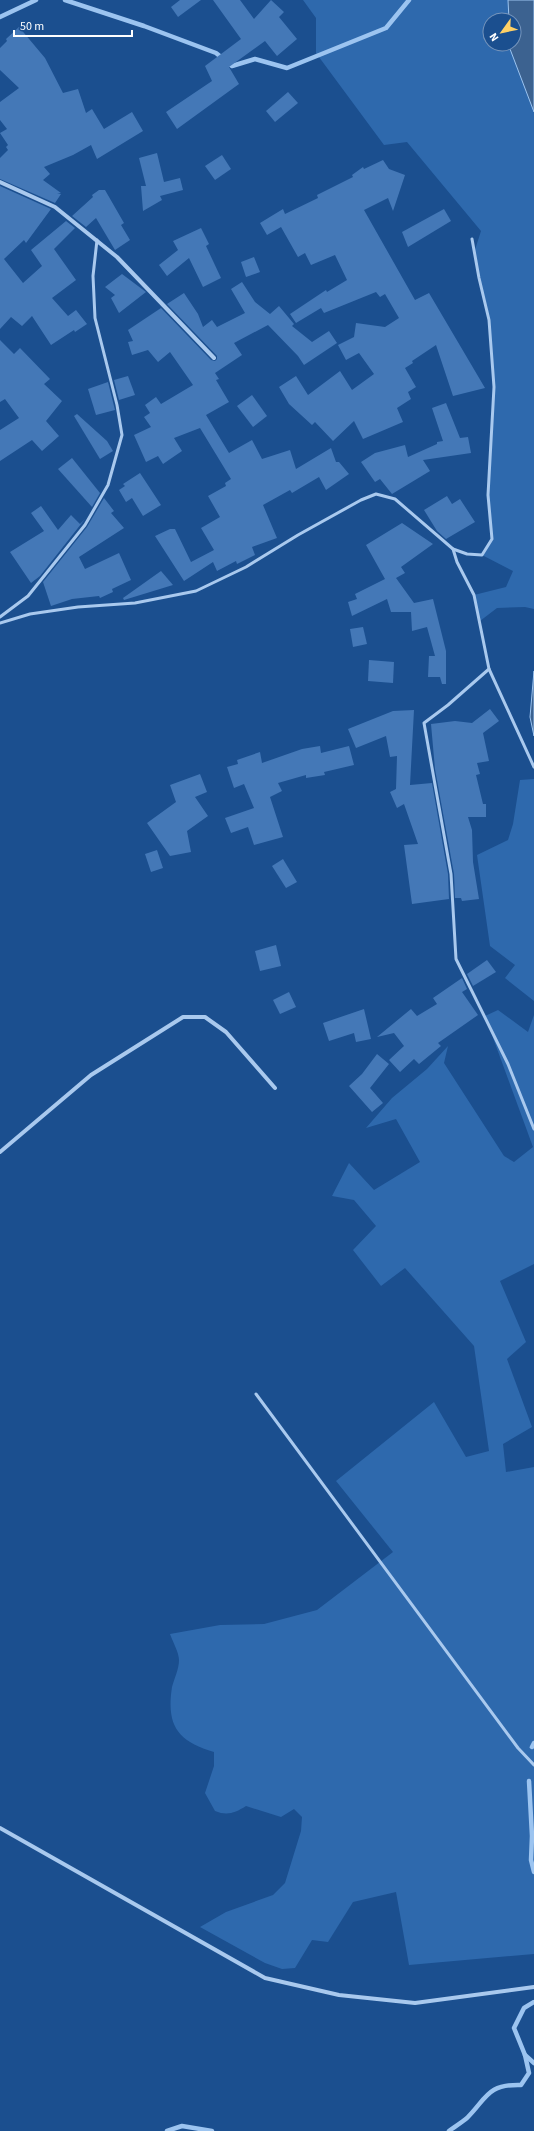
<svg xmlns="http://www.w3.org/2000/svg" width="534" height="2131" viewBox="0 0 534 2131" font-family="'Source Sans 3',sans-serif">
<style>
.green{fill:#2e69ad}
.water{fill:#3c6290;stroke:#9cc4f0}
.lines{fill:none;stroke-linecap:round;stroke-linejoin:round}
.stream{stroke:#9cc4f0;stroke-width:4.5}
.building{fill:#4478b7}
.lane{stroke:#a9c9ee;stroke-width:3}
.street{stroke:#a9c9ee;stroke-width:4}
</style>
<rect width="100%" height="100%" fill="#1b4f8f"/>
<g class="green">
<path d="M303 0H508L509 20H490V44H510L534 112V609L525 607 497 608 480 621 474 595 506 587 513 571 482 555 492 539 488 495 494 387 489 320 474 253 481 231 407 142 384 145 316 53V18Z"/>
<path d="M534 779V1001L505 978 515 965 490 946 477 855 508 840 513 824 520 780Z"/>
<path d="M498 1010 528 1032 534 1015V1264L500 1281 526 1342 507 1359 532 1427 503 1444 506 1472 534 1467V1954L409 1965 396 1892 353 1902 328 1942 312 1940 295 1968 282 1969 265 1963 200 1927 226 1912 273 1895 285 1883 301 1831 302 1817 294 1809 281 1817 246 1806C235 1813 227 1816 215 1811L205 1793 214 1766V1752C178 1741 166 1726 172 1687 174 1679 179 1669 179 1660 179 1653 173 1642 170 1634L220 1625 264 1624 317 1610 393 1552 336 1481 434 1402 466 1457 489 1451 474 1346 405 1268 381 1286 353 1250 376 1226 354 1200 332 1196 349 1163 374 1190 420 1162 396 1119 366 1128 392 1098 427 1069 448 1046 444 1063 504 1156 514 1162 533 1147 485 1016Z"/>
</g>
<g class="water">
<path d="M508 0H534V112L510 49V44H514V20H509Z"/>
<path d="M534 671V736L530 717Z"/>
</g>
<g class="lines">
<g class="stream">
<path d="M65 0 144 26 216 53 232 66 255 59 287 68 386 28 409 0"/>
<path d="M0 17 36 0"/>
<path d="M532 1747 534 1743"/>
<path d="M529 1781 532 1836 531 1860 534 1872"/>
<path d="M525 2055 534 2063"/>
<path d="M167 2131 182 2126 212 2131"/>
<path d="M449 2131C454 2127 461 2123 467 2118 487 2098 487 2084 521 2085L529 2073 525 2055 514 2028 524 2008 534 2002"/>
</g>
</g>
<g class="building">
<path d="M180 0H201L178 17 171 7Z"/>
<path d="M213 0H240L254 19 271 0 284 12 279 17 297 39 277 56 265 41 229 67 239 84 177 129 166 112 212 81 205 66 241 39Z"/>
<path d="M19 27 45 58 63 93 78 89 86 113 92 109 104 129 132 112 143 131 97 159 91 145 73 155 44 167 50 174 43 180 61 193 57 194H61L55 203 0 179V158L8 150 6 147 8 145 0 133 7 129 0 120V102L19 88 0 70V48L7 41 6 39Z"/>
<path d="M288 92 298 103 275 122 266 111Z"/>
<path d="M157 153 164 182 180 178 183 190 160 196 162 200 143 211 141 186H146L139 158Z"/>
<path d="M222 155 231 169 215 180 205 166Z"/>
<path d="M383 160 389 169 405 175 393 211 388 198 364 210 415 300 429 293 485 388 453 396 436 345 412 361 413 363 405 368 416 387 408 392 411 399 397 408 403 422 363 439 354 421 333 441 315 422 312 425 289 404 279 387 296 376 308 395 340 371 352 390 374 374 359 353 346 360 338 345 354 337 356 323 385 327 399 318 385 294 380 297 376 292 324 313 321 308 296 323 290 314 326 290 327 292 347 280 335 255 311 265 305 253 298 257 281 227 267 235 260 223 283 209 285 214 318 198 317 195 353 177 352 175 363 167 364 169Z"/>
<path d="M0 186 51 209 26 243 24 240 4 259 23 283 42 266 31 250 66 221 75 228 54 249 76 280 52 298 68 316 76 310 87 324 75 332 74 330 51 345 32 316 22 326 11 317 0 329Z"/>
<path d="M99 190H105L124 223 121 225 130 240 115 250 96 218 86 227 72 216 93 197 92 195Z"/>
<path d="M444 209 451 221 408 247 402 232Z"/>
<path d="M201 228 209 244 206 246 221 278 203 287 189 258 167 276 159 265 178 250 173 241Z"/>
<path d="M254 257 260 272 246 277 241 262Z"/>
<path d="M122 274 146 292 119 313 111 298 115 295 105 287Z"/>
<path d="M242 282 255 302 270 314 279 306 294 324 292 326 312 342 329 331 337 343 304 365 298 356 268 325 234 343 242 355 215 373 219 379 216 380 229 402 206 415 229 453 252 440 262 459 290 450 296 469 331 448 336 462H339L349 474 326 490 319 477 292 493 290 490 263 505 277 538 252 547 255 555 237 564 236 561 217 571 213 562 184 581 155 536 170 529H175L191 562 214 550 201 528 220 517 208 496 226 486 225 483 231 479 200 428 174 438 182 451 163 464 158 456 146 462 134 435 151 427 144 417 150 413 145 405 156 397 161 404 193 385 170 352 158 362 148 350 132 355 128 342 133 341 128 330 161 308 211 360 215 361 217 359V356L167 304 184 293 198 314 203 327 212 320 217 327 245 313 231 289Z"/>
<path d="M0 340 14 354 20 348 50 379 44 384 62 401 46 421 59 436 42 451 32 440 0 461V430L19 418 5 399 0 402Z"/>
<path d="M128 376 135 395 119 400 114 380Z"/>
<path d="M108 382 115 410 96 415 88 389Z"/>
<path d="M252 395 267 416 253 427 237 406Z"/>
<path d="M446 403 460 438 468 437 471 453 423 460 430 471 392 494 380 479 375 482 361 462 375 453 405 445 408 457 437 444V442L443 441 432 408Z"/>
<path d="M77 414 107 441 113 451 100 459 74 416Z"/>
<path d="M72 458 100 493 92 507 58 469Z"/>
<path d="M140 473 161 505 143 516 132 498 126 502 119 490 125 486 123 484Z"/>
<path d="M447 496 452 504 460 499 475 522 446 539 437 531 424 510Z"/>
<path d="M104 498 114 511 111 513 124 528 79 557 85 569 119 553 131 580 112 589 113 592 100 598 99 596 72 599 51 606 43 582 87 527Z"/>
<path d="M41 506 58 530 71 515 80 524 85 519 40 576 31 583 10 552 44 531 31 513Z"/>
<path d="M402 523 433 544 401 567 405 573 396 578 414 603 433 599 446 651V684H442L440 677H428L429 656H435L427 627 412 631 411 612H391L387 599 352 616 348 602 357 599 355 594 385 579 366 545Z"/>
<path d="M161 571 173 585 124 600 123 598Z"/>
<path d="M363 627 367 644 353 647 350 629Z"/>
<path d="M369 660 394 662 393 683 368 681Z"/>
<path d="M490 709 499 721 483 733 489 761 477 763 480 774 476 775 483 804H486V817H468L472 830 473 862 479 899 462 901 461 898H455L454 874 435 769 431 724 455 721 472 723Z"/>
<path d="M414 710 410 785 432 783 448 874 449 899 412 904 404 845 418 844 404 804 397 808 390 792 396 789 397 756 390 757 386 736 356 748 348 729 393 711Z"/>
<path d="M320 746 321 753 349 746 354 765 324 772 325 775 306 778V775L278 783 282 791 270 797 283 837 254 845 248 827 231 833 225 818 254 808 244 784 234 788 227 767 238 764 237 760 260 752 262 763 302 749Z"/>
<path d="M200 774 207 792 195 797 208 816 187 831 191 852 170 856 147 823 176 802 170 785Z"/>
<path d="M157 850 163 868 151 872 145 854Z"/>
<path d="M283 859 297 882 286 888 272 866Z"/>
<path d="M276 945 281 966 260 971 255 951Z"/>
<path d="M487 960 496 972 473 986 467 974Z"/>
<path d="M462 978 467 989 462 992 478 1015 438 1043 441 1046 419 1064 414 1059 400 1072 389 1060 404 1046 394 1033 377 1037 411 1009 417 1016 437 1004 433 998Z"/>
<path d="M289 992 296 1007 280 1014 273 1000Z"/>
<path d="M364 1009 371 1039 356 1042 354 1033 329 1041 323 1023Z"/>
<path d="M377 1054 389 1064 370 1088 383 1103 372 1112 349 1086 362 1074Z"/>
</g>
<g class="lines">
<g class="lane">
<path d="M453 549 457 562 474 595 489 669 448 705 424 723 451 874 456 959 508 1064 534 1129"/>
<path d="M0 617 28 596 85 525 108 485 122 435 117 405 95 318 93 276 97 240"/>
<path d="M0 623 30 614 78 607 135 603 196 591 246 567 298 535 361 500 376 494 395 499 453 549 467 554 482 555 492 539 488 495 494 387 489 320 479 278 472 239"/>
<path d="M489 669 534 767"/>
<path d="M256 1394 518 1748 534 1765"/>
</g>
<g class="street">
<path d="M0 182 55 207 117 257 214 358"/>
<path d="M0 1152 91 1075 183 1017H205L226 1032 275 1088"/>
<path d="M0 1828 265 1978 339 1995 415 2003 534 1987"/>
</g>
</g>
<g transform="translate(502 32) rotate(237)"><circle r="19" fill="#1b4f8f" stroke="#7695bc"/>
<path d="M0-3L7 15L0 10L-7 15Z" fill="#ffd166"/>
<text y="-6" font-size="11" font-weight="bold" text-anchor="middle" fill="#ffffff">N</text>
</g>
<path d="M14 30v6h118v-6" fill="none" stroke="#ffffff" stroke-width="2"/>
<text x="20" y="30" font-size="12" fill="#ffffff" stroke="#1b4f8f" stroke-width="3" paint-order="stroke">50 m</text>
</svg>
